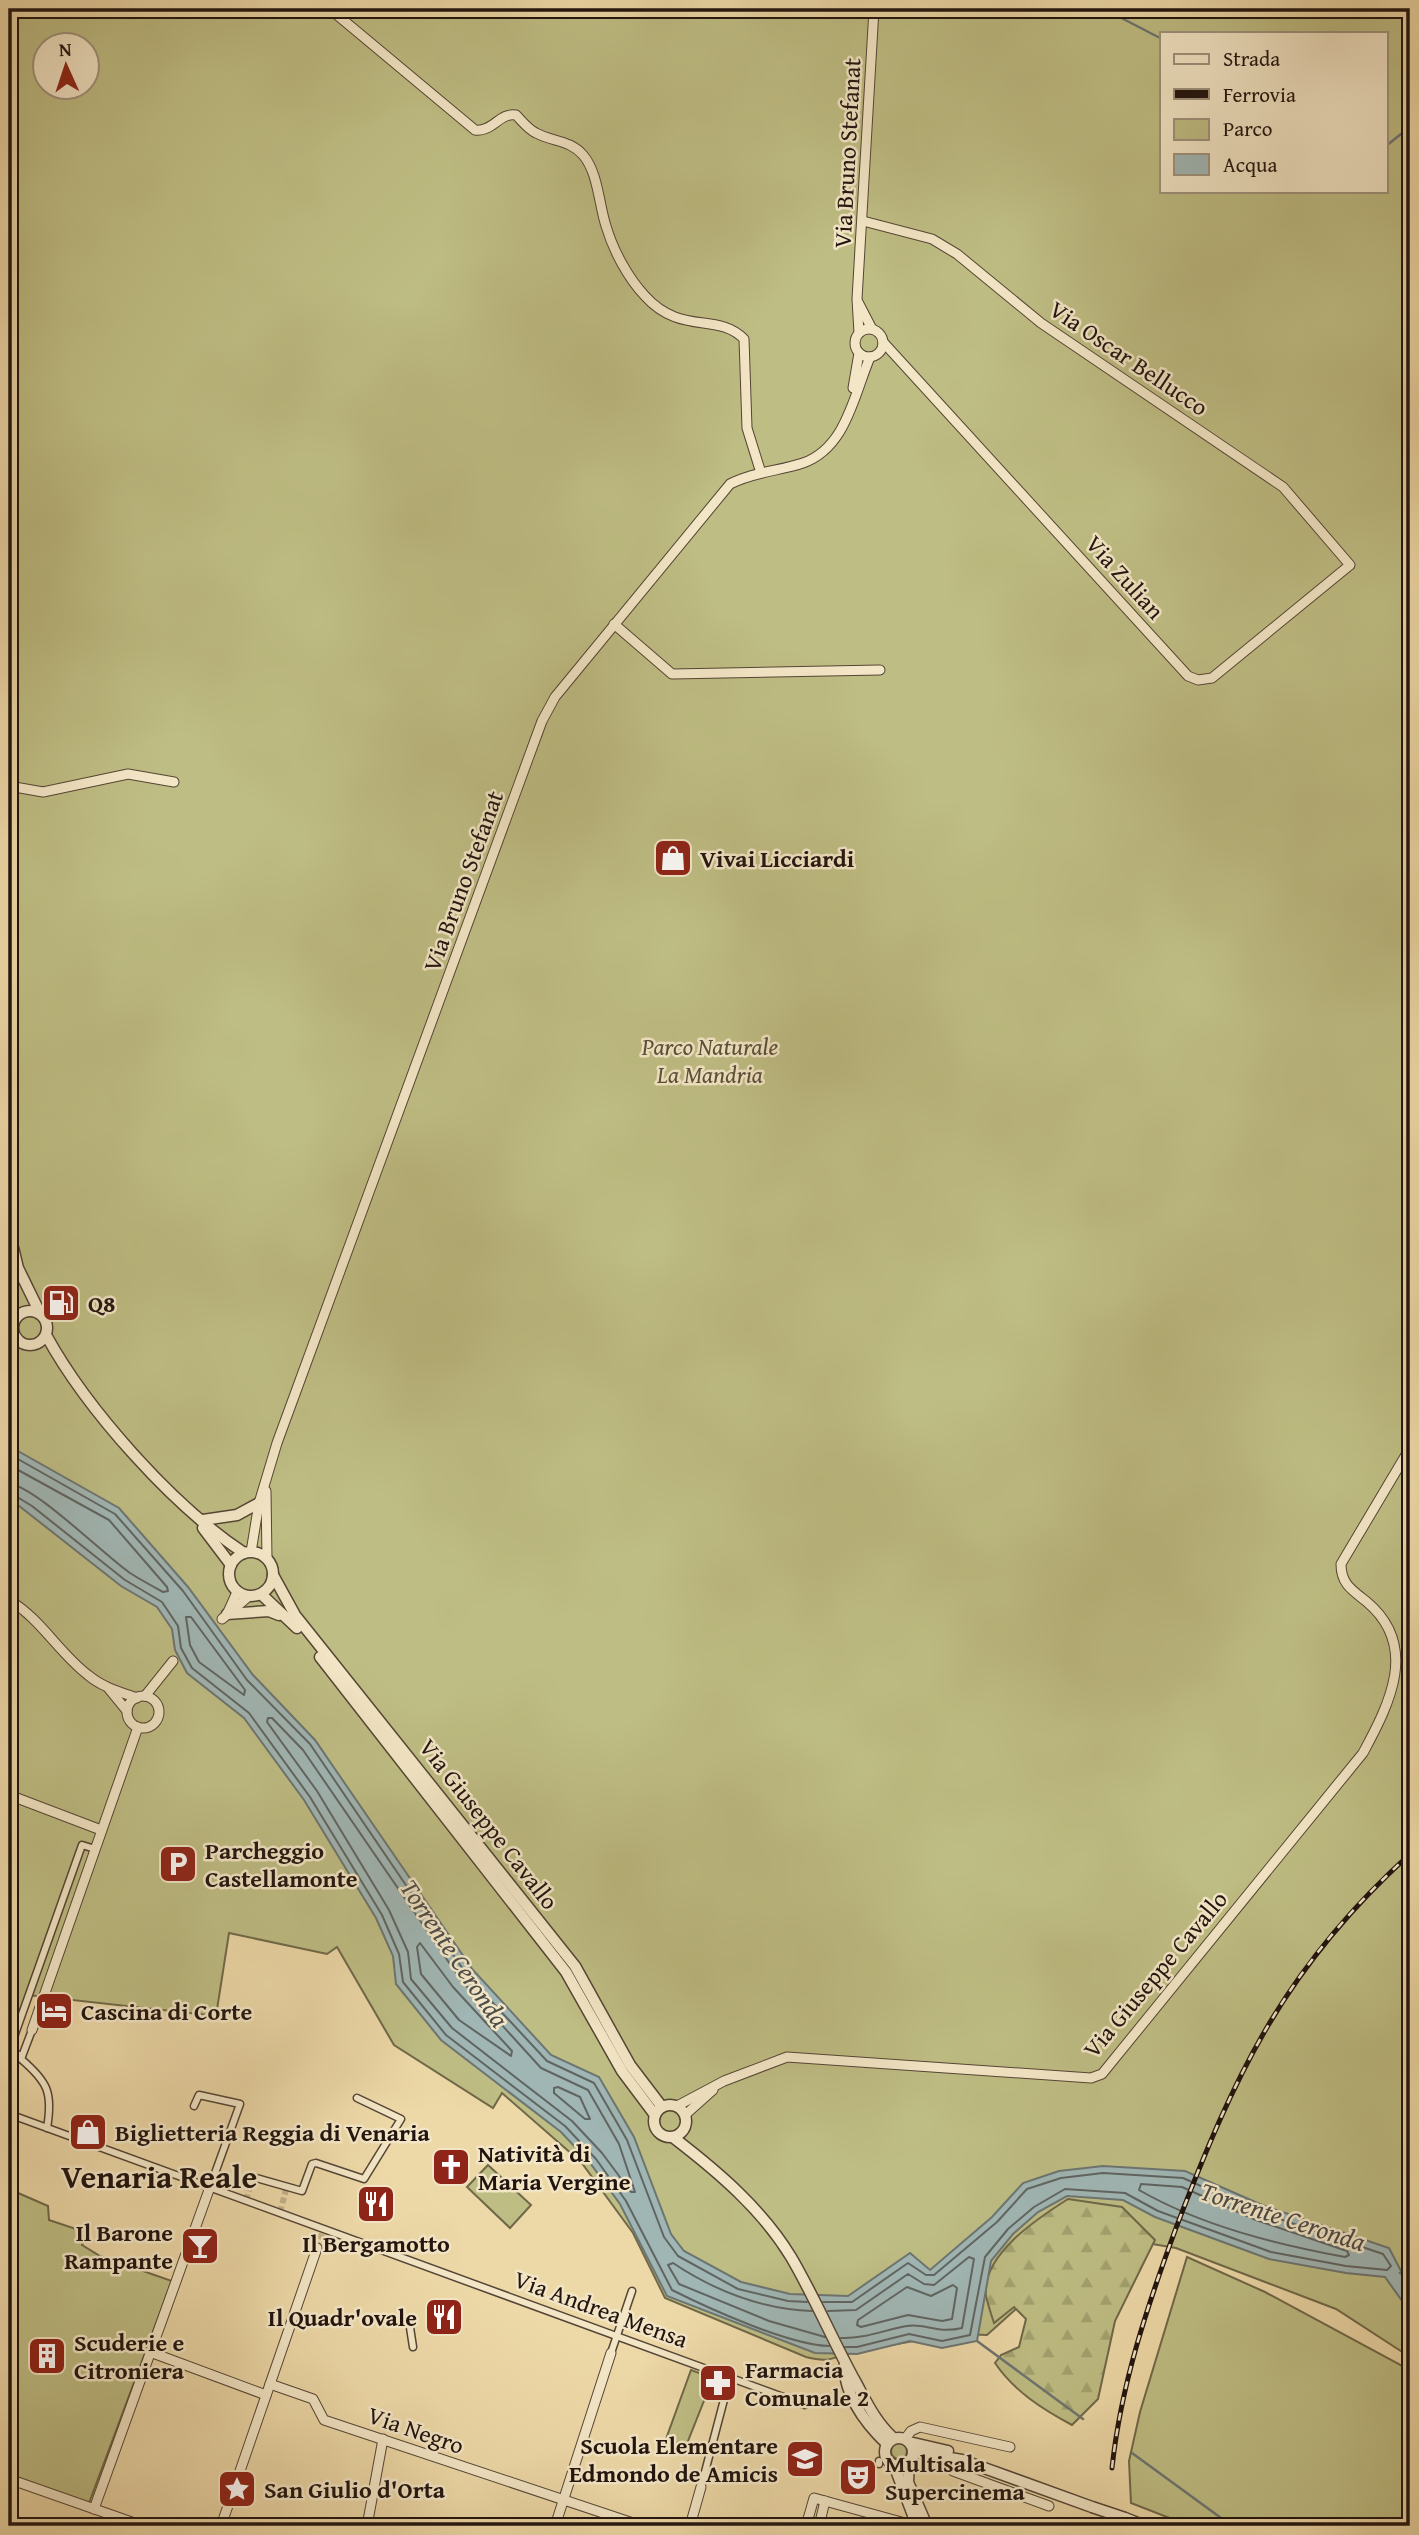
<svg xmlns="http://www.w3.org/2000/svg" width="1419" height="2535" viewBox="0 0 1419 2535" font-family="'Gentium Book Plus',serif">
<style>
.green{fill:#bebd83;stroke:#706849;stroke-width:2;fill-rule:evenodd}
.forest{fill:url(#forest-firs);stroke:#706849;stroke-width:2}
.water{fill:#a0b6b4;stroke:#6d7572;stroke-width:2}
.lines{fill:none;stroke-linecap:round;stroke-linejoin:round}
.shore{stroke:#606562;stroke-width:2}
.stream{stroke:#6d7572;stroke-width:2.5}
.pedestrian-tunnel{stroke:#c4b189;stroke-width:6;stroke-dasharray:6 3;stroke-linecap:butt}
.pedestrian-casing{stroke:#544535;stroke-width:9}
.minor-casing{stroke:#544535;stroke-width:11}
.tertiary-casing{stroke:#544535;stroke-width:13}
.pedestrian{stroke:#f3e6c6;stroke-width:6}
.minor{stroke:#f3e6c6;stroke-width:9}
.tertiary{stroke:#f3e6c6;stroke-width:10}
.rail-casing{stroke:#21140f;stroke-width:5}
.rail{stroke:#f3e6c6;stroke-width:2.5;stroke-dasharray:8;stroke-linecap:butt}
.tertiary-bridge-casing{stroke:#544535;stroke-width:13;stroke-linecap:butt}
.tertiary-bridge{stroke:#f3e6c6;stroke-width:10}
.labels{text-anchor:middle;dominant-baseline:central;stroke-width:5;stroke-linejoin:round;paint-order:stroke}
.street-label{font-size:24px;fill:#21140f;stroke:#f3e6c6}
.poi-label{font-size:24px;font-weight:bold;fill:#21140f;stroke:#f3e6c6;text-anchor:start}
.park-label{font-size:24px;font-style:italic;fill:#584f38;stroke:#f3e6c6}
.water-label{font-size:26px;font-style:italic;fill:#4d4d49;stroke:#f3e6c6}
.district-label{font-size:32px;font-weight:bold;fill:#21140f;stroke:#f3e6c6}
</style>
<defs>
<pattern id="forest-firs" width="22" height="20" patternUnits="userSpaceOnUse" patternTransform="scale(1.75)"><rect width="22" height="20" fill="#bebd83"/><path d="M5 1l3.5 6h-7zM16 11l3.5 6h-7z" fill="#a3a270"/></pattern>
</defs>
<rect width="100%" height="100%" fill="#edd8a7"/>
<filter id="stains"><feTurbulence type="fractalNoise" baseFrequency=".00286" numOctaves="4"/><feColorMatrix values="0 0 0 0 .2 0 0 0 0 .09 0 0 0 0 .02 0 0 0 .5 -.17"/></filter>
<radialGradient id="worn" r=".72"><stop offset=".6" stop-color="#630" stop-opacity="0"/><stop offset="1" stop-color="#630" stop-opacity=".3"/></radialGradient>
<g class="green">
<path d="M9 9H1410V2357L1336 2309 1176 2248 1129 2240 1036 2291 987 2335C944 2332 901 2344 858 2351 832 2356 834 2364 806 2357L665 2298 633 2233 581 2162 502 2093 493 2108 394 2045 337 1947 327 1954 229 1933 216 2016 28 1995 9 2056ZM1162 33H1386V191H1162ZM46 46H88V88H46Z"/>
<path d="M488 2165 531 2205 510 2228 467 2187Z"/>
<path d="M9 2189 48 2206 49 2220 88 2233 82 2245 100 2256 172 2281 89 2503 9 2475Z"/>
<path d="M1187 2257 1265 2292 1410 2370V2526H1190L1131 2503 1129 2461 1140 2412Z"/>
<path d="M691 2370 713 2378 686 2446 666 2439Z"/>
<circle cx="899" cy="2451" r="8"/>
</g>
<path class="forest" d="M1068 2199 1122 2207 1155 2240 1115 2321 1098 2399 1072 2425C1042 2409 1014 2391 995 2363L1001 2355 1019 2347 1026 2319 1014 2307 994 2323C991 2314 988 2305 986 2296 981 2255 1038 2218 1068 2199Z"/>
<path class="water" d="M9 1446 119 1508 188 1587 253 1675 315 1740 473 1970 551 2055 599 2077 634 2137 671 2234 684 2251 741 2282 790 2294 848 2296 910 2253 930 2270 992 2217 1023 2183 1059 2171 1103 2166 1185 2171 1262 2205 1389 2248 1410 2288V2312L1385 2277 1346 2273 1269 2259 1155 2217 1123 2200 1067 2196 1038 2212 1013 2234 991 2261 977 2341 942 2348 910 2341 857 2354 815 2353 667 2296 620 2204 590 2163 561 2132 441 2040 396 1984 393 1956 376 1918 304 1800 244 1718 187 1673 175 1650 172 1629 157 1607 121 1586 9 1498Z"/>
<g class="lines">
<g class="shore">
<path d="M9 1454 115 1514 183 1591 247 1680 310 1744 467 1975 547 2061 594 2083 627 2140 664 2237 678 2256 738 2289 788 2301 807 2302"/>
<path d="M9 1465 109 1520 167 1587 168 1591 163 1592C152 1586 141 1580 130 1573 105 1556 34 1485 9 1484"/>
<path d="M9 1492 32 1506 125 1580 162 1602 178 1626 181 1648 192 1668 249 1713 310 1797 382 1915 399 1954 403 1982 446 2035 565 2126 596 2159 626 2201 672 2290C710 2309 789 2345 829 2346"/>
<path d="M186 1617H191L245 1690 244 1695 199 1662 190 1645Z"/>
<path d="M268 1718H272L303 1750 461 1980 541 2068 588 2090 619 2144 635 2192H631L602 2153 572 2121 452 2028 411 1979 408 1952 389 1910 317 1791 267 1722Z"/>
<path d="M420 1943 453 1987 512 2051 511 2056 459 2020 421 1974 417 1947Z"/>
<path d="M558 2087 580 2097 590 2119H585L554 2093V2088Z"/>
<path d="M1141 2184 1182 2187 1256 2220 1347 2251 1349 2255 1345 2257C1275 2244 1202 2226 1139 2190Z"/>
<path d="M953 2285 957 2288 952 2319 942 2321 908 2315 861 2327 857 2325 858 2320 907 2287 931 2296Z"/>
<path d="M823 2302H852L908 2263 926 2275H934L997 2222 1027 2189 1061 2178 1103 2173 1183 2178 1259 2212 1383 2254 1391 2266 1387 2270 1346 2266 1271 2252 1158 2211 1125 2193 1065 2189 1034 2207 1008 2229 985 2257 970 2335 942 2341 909 2334 857 2347H845"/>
<path d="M812 2311C761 2309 715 2291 673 2263L668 2265 679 2284 769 2321 825 2337"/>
<path d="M828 2311 856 2310 908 2274 924 2284 934 2285 969 2257 974 2259 962 2328C937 2334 925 2323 907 2326 884 2330 864 2339 841 2338"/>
</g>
<g class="stream">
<path d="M1104 9 1162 39"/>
<path d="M1386 146 1401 134 1410 148"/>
<path d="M1400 2273 1410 2278"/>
<path d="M977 2341 1083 2419"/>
<path d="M1132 2453 1232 2526"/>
</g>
<g class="pedestrian-tunnel">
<path d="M246 2200 253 2177"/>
<path d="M280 2212 287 2186"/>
<path d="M317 2248 324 2228"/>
</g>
<defs>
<g id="pedestrian">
<path d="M32 2030 21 2059C48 2082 53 2093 47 2128"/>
<path d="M22 2056 9 2051 82 1845 95 1849"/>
<path d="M194 2106 199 2095 240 2104 210 2187"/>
<path d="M9 2114 805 2405"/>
<path d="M253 2177 302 2191 312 2164 316 2163 364 2179 401 2119 357 2098"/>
<path d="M409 2321 413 2347"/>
<path d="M611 2353 632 2291"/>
<path d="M879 2461V2464"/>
<path d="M701 2487 730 2377"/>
</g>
<g id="minor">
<path d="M330 9 475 130C493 132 500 112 516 115 522 121 528 129 536 133 553 142 570 140 583 155 598 172 599 205 606 226 613 250 628 278 645 296 681 336 718 312 744 339L747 428 761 473"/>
<path d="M863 221 932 239 957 254 1041 323 1283 487 1350 565 1212 678 1198 680 1188 676 883 342"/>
<path d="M858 302 872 329"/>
<circle cx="869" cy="343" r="14"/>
<path d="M859 333 857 299 874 9"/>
<path d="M853 388 859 353"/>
<path d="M614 624 672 674 880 670"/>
<path d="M9 786 43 792 128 774 174 782"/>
<path d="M9 1320 15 1319"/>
<path d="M9 1327 18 1339"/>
<path d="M266 1491 267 1559"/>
<path d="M251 1552 259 1503 277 1443 542 721 555 697 730 484C753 472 779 471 803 463 846 448 854 395 870 357"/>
<path d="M9 1600C41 1619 59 1653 88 1675 102 1687 120 1692 137 1698"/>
<path d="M228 1612 237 1592"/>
<path d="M222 1619 249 1596"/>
<path d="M109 1689 127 1711"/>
<path d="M145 1696 173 1661"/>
<circle cx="143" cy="1712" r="16"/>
<path d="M9 1795 101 1830"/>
<path d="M32 2030 138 1727"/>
<path d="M677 2106 724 2081 787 2057 1091 2078 1102 2074 1363 1753C1390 1703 1419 1646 1367 1602 1352 1590 1341 1584 1341 1564L1410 1448"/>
<path d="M685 2115 713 2090"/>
<path d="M150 2352 266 2395"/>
<path d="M270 2384 313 2399 324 2420 642 2526"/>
<path d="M905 2439 911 2431 920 2427 1010 2447"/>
<path d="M945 2457 953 2471 1049 2506"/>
<path d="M9 2479 143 2526"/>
<path d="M94 2509 210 2187"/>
<path d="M221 2526 317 2248"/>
<path d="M367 2526 383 2439"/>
<path d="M555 2526 611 2353"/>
<path d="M690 2526 701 2487"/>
<path d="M806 2526 814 2498 916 2526"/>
<path d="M819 2526 825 2501"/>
</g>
<g id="tertiary">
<path d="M9 1231 18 1268 40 1313"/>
<circle cx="30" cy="1328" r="17"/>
<path d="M46 1335C87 1410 173 1506 244 1553"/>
<path d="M203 1520 237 1515 259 1503"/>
<path d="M203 1528 231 1565"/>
<circle cx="251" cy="1574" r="22"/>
<path d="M273 1575 295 1615 575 1966 630 2065 662 2107"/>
<path d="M261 1594 297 1628"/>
<path d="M227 1614 269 1611 279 1615"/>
<path d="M320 1657 566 1972 622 2071 655 2115"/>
<circle cx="670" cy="2121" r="16"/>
<path d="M674 2138C717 2171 762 2209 791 2257 814 2296 833 2341 855 2381 867 2403 875 2421 893 2438"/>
<path d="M844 2367C846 2397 865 2423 887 2444"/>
<circle cx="899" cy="2452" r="14"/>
<path d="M909 2442 948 2451"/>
<path d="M913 2452 962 2460 1092 2507"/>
<path d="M909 2462 908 2482 927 2526"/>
<path d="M894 2465 917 2526"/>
<path d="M1125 2518 1145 2526"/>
</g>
</defs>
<use href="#pedestrian" class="pedestrian-casing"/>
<use href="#minor" class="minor-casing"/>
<use href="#tertiary" class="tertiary-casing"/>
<use href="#pedestrian" class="pedestrian"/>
<use href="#minor" class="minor"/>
<use href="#tertiary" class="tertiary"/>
<defs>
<path id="rail" d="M1112 2468C1121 2384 1147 2307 1176 2228 1235 2073 1285 1967 1410 1854"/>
</defs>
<use href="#rail" class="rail-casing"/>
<use href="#rail" class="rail"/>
<defs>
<path id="tertiary-bridge" d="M1092 2507 1125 2518"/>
</defs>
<use href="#tertiary-bridge" class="tertiary-bridge-casing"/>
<use href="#tertiary-bridge" class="tertiary-bridge"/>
</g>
<defs>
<symbol id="shop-square" viewBox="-11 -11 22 22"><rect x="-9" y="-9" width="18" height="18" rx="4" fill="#8f2418" stroke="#f3e6c6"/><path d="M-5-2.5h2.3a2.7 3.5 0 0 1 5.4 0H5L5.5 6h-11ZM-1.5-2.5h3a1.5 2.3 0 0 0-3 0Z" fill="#fff"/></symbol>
<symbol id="fuel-square" viewBox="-11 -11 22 22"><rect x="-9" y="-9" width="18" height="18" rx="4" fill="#8f2418" stroke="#f3e6c6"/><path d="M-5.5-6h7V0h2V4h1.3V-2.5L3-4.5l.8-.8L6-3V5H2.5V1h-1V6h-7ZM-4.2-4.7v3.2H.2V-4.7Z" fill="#fff"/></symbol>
<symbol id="parking-square" viewBox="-11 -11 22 22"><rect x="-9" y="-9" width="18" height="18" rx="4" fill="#8f2418" stroke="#f3e6c6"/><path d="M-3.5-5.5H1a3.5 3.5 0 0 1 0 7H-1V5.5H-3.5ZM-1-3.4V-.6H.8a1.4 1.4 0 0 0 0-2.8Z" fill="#fff"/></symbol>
<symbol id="hotel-square" viewBox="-11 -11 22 22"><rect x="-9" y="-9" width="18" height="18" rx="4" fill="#8f2418" stroke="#f3e6c6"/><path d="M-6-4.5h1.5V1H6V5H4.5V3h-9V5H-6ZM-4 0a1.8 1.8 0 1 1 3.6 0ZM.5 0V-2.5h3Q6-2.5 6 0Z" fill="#fff"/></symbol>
<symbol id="church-square" viewBox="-11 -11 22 22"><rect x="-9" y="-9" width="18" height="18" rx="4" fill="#8f2418" stroke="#f3e6c6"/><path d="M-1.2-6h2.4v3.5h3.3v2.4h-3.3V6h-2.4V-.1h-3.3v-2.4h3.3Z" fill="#fff"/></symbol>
<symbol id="restaurant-square" viewBox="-11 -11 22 22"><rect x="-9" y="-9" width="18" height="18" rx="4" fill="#8f2418" stroke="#f3e6c6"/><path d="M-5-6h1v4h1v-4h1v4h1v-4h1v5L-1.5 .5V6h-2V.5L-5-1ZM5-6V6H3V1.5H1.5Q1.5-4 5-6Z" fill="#fff"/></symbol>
<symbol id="bar-square" viewBox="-11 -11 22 22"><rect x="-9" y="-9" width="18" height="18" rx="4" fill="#8f2418" stroke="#f3e6c6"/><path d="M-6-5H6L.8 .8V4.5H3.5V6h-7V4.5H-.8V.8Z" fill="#fff"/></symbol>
<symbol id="building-square" viewBox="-11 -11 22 22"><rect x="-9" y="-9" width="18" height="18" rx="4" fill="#8f2418" stroke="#f3e6c6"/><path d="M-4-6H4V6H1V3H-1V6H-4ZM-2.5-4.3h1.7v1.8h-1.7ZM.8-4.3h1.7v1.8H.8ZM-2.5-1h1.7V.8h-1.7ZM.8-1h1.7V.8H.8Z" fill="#fff"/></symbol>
<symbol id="pharmacy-square" viewBox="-11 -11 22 22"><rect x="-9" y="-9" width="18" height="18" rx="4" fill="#8f2418" stroke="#f3e6c6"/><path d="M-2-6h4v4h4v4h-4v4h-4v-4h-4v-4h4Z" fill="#fff"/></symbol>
<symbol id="school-square" viewBox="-11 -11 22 22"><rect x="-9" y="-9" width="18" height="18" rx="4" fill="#8f2418" stroke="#f3e6c6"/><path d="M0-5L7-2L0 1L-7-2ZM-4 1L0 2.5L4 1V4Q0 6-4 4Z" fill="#fff"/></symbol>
<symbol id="theatre-square" viewBox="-11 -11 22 22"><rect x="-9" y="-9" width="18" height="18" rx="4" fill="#8f2418" stroke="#f3e6c6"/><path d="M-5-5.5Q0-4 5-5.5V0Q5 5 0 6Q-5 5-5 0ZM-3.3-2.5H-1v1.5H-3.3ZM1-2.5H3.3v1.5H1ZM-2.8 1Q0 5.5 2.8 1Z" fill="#fff"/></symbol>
<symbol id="sight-square" viewBox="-11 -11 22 22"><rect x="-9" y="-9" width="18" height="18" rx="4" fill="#8f2418" stroke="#f3e6c6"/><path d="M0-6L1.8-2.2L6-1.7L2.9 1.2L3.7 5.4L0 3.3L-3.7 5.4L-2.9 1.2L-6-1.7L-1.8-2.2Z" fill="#fff"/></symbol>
</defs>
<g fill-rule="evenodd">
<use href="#shop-square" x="651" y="836" width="44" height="44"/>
<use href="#fuel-square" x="39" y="1281" width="44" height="44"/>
<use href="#parking-square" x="156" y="1842" width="44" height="44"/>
<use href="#hotel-square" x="32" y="1989" width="44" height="44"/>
<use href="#shop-square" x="66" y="2110" width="44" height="44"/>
<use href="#church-square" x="429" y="2145" width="44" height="44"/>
<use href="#restaurant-square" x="354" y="2182" width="44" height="44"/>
<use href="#bar-square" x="178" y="2224" width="44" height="44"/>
<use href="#restaurant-square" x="422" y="2295" width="44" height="44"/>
<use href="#building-square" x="25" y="2334" width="44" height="44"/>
<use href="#pharmacy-square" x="696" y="2361" width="44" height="44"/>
<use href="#school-square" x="783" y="2437" width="44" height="44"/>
<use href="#theatre-square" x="836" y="2455" width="44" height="44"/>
<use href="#sight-square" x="215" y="2467" width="44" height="44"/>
</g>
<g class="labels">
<g class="street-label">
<text transform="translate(847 153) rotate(-87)">Via Bruno Stefanat</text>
<text transform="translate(1129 358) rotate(34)">Via Oscar Bellucco</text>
<text transform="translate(1125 577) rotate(48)">Via Zulian</text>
<text transform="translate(463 881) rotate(-70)">Via Bruno Stefanat</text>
<text transform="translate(489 1824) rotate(52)">Via Giuseppe Cavallo</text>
<text transform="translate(1155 1974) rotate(-50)">Via Giuseppe Cavallo</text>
<text transform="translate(601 2309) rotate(20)">Via Andrea Mensa</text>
<text transform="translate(416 2430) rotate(19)">Via Negro</text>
</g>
<g class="poi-label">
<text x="700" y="858">Vivai Licciardi</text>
<text x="88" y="1303">Q8</text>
<text x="205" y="1850">Parcheggio<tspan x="205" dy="28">Castellamonte</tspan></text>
<text x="81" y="2011">Cascina di Corte</text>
<text x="115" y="2132">Biglietteria Reggia di Venaria</text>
<text x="478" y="2153">Natività di<tspan x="478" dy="28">Maria Vergine</tspan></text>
<text x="173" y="2232" text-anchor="end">Il Barone<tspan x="173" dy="28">Rampante</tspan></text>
<text x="376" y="2243" text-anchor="middle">Il Bergamotto</text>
<text x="417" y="2317" text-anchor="end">Il Quadr'ovale</text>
<text x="74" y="2342">Scuderie e<tspan x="74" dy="28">Citroniera</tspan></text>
<text x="745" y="2369">Farmacia<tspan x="745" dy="28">Comunale 2</tspan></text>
<text x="778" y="2445" text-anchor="end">Scuola Elementare<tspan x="778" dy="28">Edmondo de Amicis</tspan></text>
<text x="885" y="2463">Multisala<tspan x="885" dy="28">Supercinema</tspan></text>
<text x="264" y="2489">San Giulio d'Orta</text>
</g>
<g class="park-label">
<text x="710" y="1046">Parco Naturale<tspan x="710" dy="28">La Mandria</tspan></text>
</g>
<g class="water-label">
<text transform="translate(455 1953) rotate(56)">Torrente Ceronda</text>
<text transform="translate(1283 2216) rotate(18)">Torrente Ceronda</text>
</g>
<g class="district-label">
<text x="159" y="2176">Venaria Reale</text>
</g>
</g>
<rect width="1419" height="2535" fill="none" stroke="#edd8a7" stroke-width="35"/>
<rect x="10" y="10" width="1398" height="2514" fill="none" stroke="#21140f" stroke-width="3.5"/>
<rect x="18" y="18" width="1384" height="2500" fill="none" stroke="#21140f" stroke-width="2"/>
<rect x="1160" y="32" width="228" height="161" fill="#f3e6c6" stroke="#9f927d" stroke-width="2"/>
<rect x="1174" y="54" width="35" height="10" fill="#f3e6c6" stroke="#9f927d" stroke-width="2"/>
<text x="1223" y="66" font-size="21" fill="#21140f">Strada</text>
<rect x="1174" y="89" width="35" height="10" fill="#21140f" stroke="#9f927d" stroke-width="2"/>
<text x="1223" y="102" font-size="21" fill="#21140f">Ferrovia</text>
<rect x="1174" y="119" width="35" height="21" fill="#bebd83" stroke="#9f927d" stroke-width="2"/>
<text x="1223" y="136" font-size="21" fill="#21140f">Parco</text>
<rect x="1174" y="154" width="35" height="21" fill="#a0b6b4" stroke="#9f927d" stroke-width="2"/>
<text x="1223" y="172" font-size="21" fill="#21140f">Acqua</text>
<g transform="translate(66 66) rotate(357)"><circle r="33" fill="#f3e6c6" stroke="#9f927d" stroke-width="2"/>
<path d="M0-5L12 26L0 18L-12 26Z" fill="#8f2418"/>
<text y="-10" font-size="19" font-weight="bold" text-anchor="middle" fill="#21140f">N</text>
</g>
<rect width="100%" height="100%" filter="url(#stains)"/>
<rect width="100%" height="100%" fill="url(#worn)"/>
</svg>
